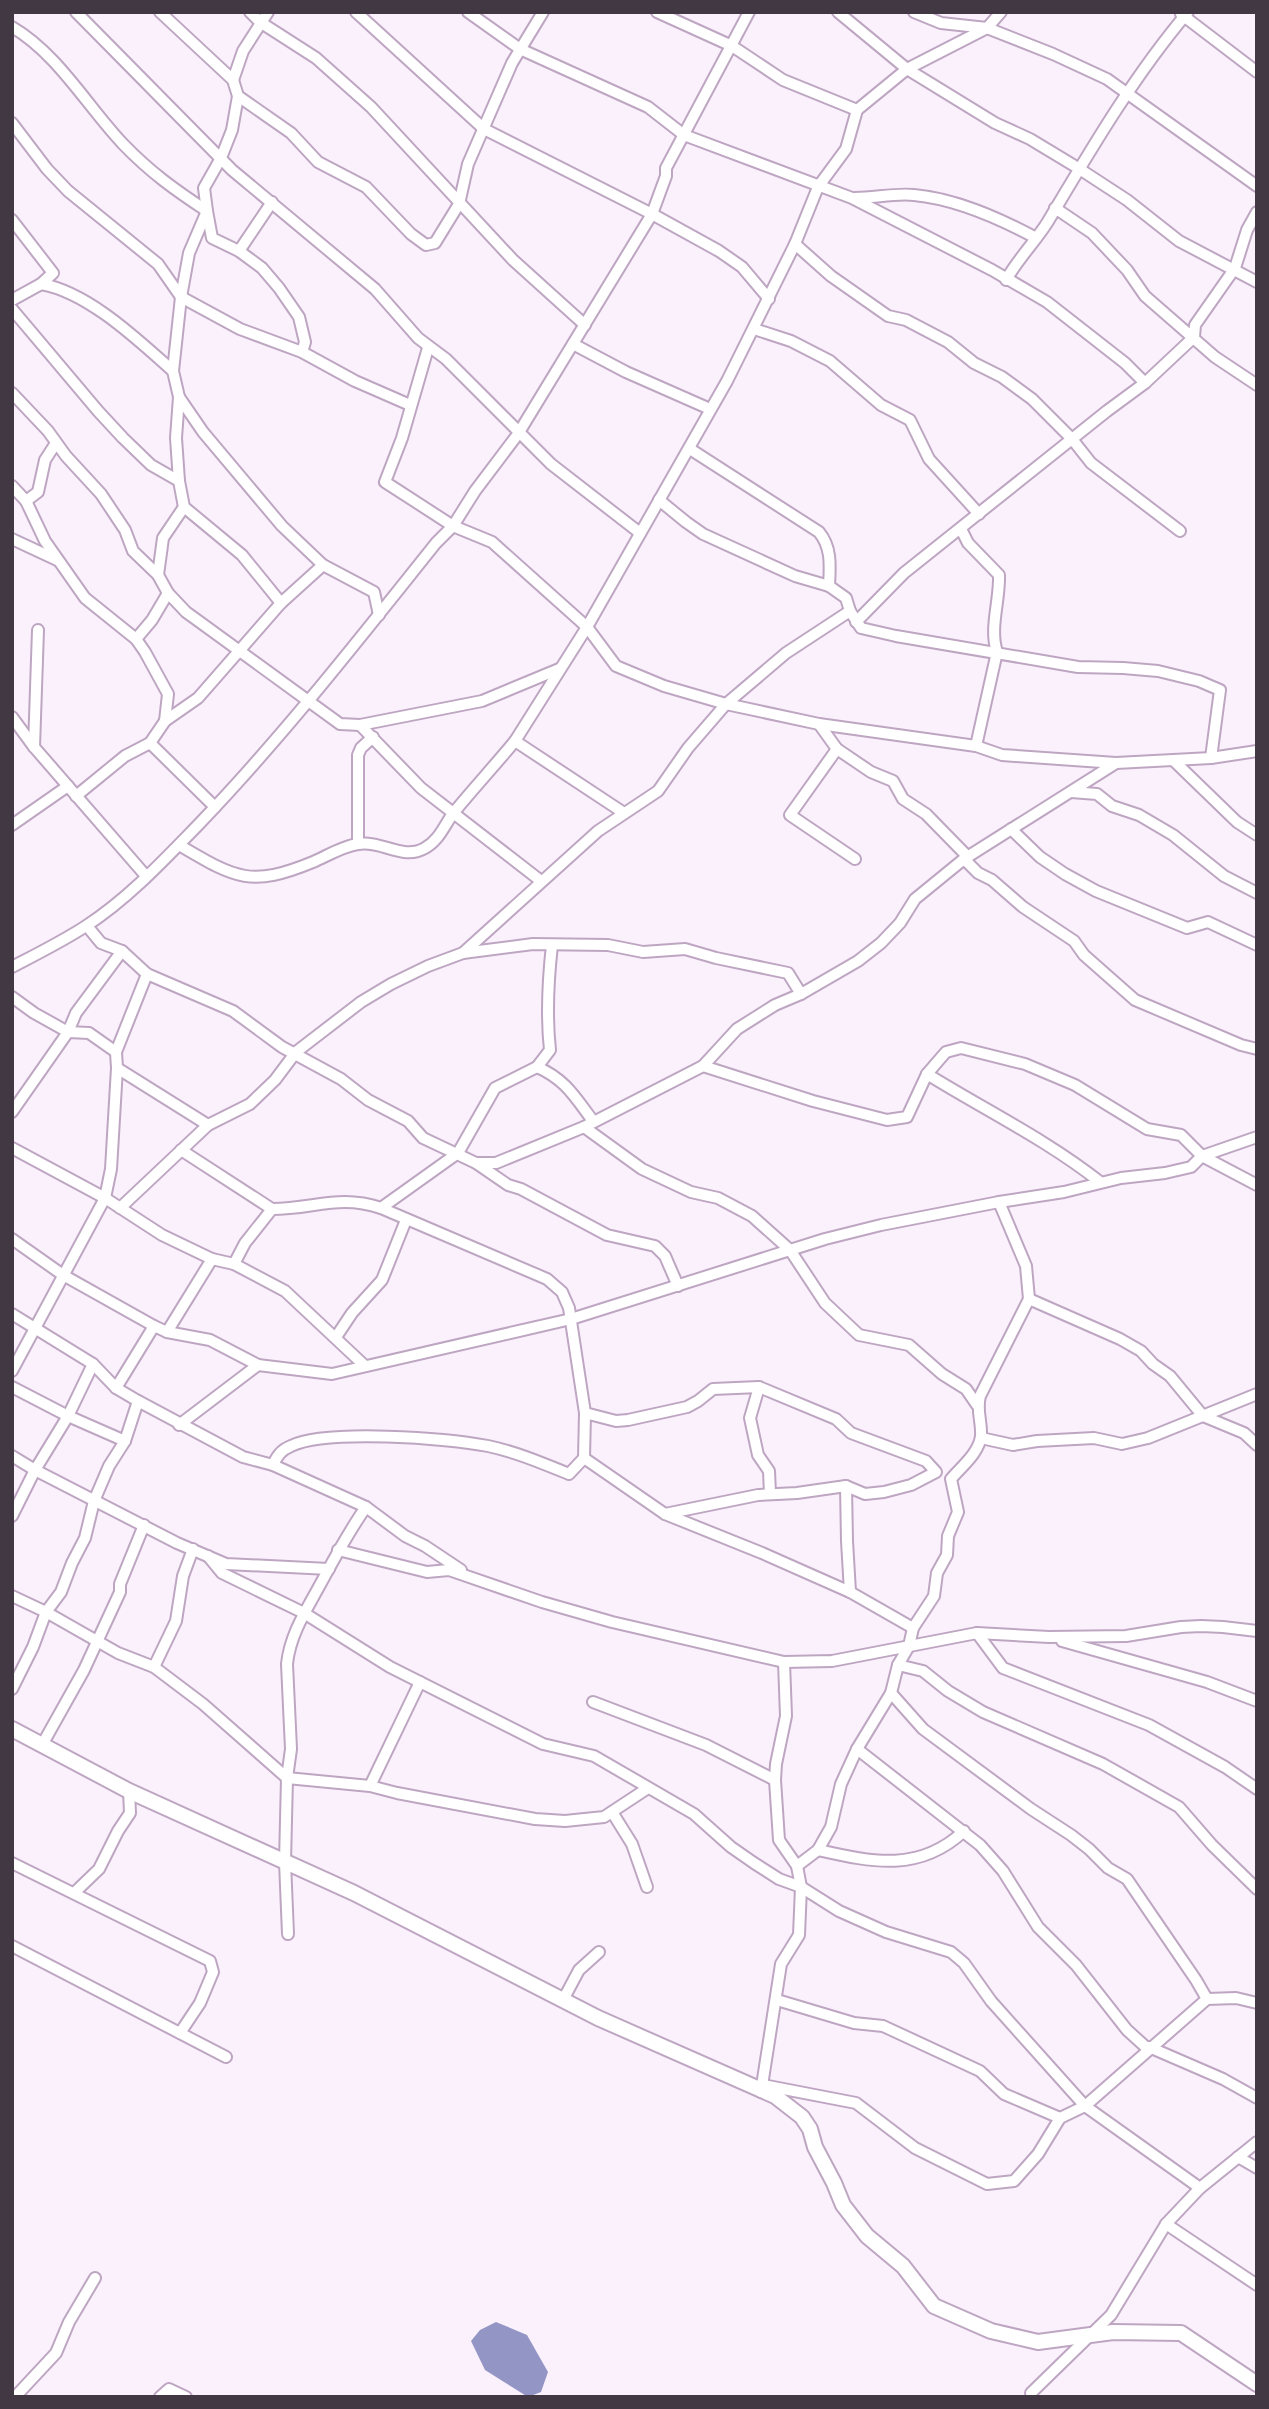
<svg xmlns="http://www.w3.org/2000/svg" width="1269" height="2409" viewBox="0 0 1269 2409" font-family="'Public Sans',sans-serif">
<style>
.water{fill:#9396c5}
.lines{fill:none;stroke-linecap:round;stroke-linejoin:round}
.minor-casing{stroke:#bea6c2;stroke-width:14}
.tertiary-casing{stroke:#bea6c2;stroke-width:18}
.minor{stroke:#fff;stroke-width:10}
.tertiary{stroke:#fff;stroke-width:14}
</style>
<rect width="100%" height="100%" fill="#fbf1fd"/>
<path class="water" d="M496 2322 527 2335 548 2372 541 2392 528 2397 485 2370 471 2341 480 2330Z"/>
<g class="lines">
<defs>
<g id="minor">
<path d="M76 12 232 170 375 289 418 338 446 359 551 464 640 533"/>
<path d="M160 12 233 80 238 96 291 133 318 162 366 187 411 234 426 245 435 243 459 204 468 164 512 63 543 12"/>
<path d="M250 12 260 22 316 58 371 107 513 260 585 325"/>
<path d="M356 12 484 129 652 214 719 251 742 267 769 299"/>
<path d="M468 12 520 49 648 107 684 135 852 198 992 270 1047 302 1125 363 1145 383"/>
<path d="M657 12 732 46 783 80 857 110"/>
<path d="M838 12 907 69 995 123 1030 139 1078 168 1127 200 1179 241 1257 282"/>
<path d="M914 12 941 23 987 28 1053 54 1107 79 1257 186"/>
<path d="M1181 14 1257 72"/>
<path d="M12 27C58 54 87 106 123 144 150 172 175 190 207 211L212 238 239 251 262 268 279 288 299 317 305 342 302 352"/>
<path d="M233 80 243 51 268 12"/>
<path d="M12 123 47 169 68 191 158 264 181 297 240 329 302 352 355 381 410 405"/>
<path d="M855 198C875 198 894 193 914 195 957 199 999 218 1036 238"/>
<path d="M1055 208 1092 233 1127 270 1145 296 1215 357 1257 385"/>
<path d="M12 220 53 273 41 284 12 300"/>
<path d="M795 244 831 276 888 316 906 320 948 342 974 363 1002 377 1032 399 1072 439 1091 463 1180 531"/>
<path d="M239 251 272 202"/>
<path d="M1006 280C1018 259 1034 243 1047 223 1090 151 1133 77 1188 12"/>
<path d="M41 284C88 292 138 340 173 371"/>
<path d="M12 309 98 411 123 438 151 465 179 481 184 507 242 555 281 603"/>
<path d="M754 329 791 341 830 361 881 405 910 420 929 459 979 514"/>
<path d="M573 344 626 372 710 409"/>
<path d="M428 348 402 438 385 482 453 526 492 542 587 627 616 666 664 686 726 704 819 724 976 746 1002 755 1116 763 1211 758 1257 751"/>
<path d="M12 393 48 431 66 456 101 494 125 530 133 551 158 575 168 593 186 612 340 724 360 725 482 701 559 669"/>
<path d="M179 397 203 432 282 526 323 565 374 592 379 615"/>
<path d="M690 449 819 532C832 548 830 566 829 586"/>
<path d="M179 481 176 438 179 397 173 371 181 297 189 253 207 211 204 188 221 158 232 130 238 96"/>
<path d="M12 486 26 501 45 541 85 598 136 639 145 652 168 694 165 721"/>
<path d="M659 500 686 522 703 534 795 576 829 586 846 598 850 611 861 628 896 636 1078 667 1123 668 1158 671 1199 681 1220 690 1211 758"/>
<path d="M26 501 38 492 45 460 56 443"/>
<path d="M961 529 968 543 999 575C1000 601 989 628 997 652L976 746"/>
<path d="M12 539 57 560"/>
<path d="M158 575 163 538 184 507"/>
<path d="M856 622 904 573 1107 411 1145 383 1194 337 1195 325 1235 268 1247 230 1257 212"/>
<path d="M136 639 152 620 168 593"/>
<path d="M12 717 34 747 146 876"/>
<path d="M819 724 837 749 871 772 893 781 903 799 926 814 968 857"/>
<path d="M360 725 421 788 541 881"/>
<path d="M150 743 215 807"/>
<path d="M34 747 38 630"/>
<path d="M837 749 790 815 855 859"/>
<path d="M1174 761 1237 822 1257 835"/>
<path d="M1071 792 1097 794 1112 806 1139 815 1173 835 1224 876 1257 893"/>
<path d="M76 796 125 756 150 743 165 721 198 698 281 603 323 565"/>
<path d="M624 813 515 741 587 627 727 381 795 244 818 187 846 149 857 110 907 69 987 28 1001 12"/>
<path d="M12 825 68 786"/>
<path d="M1011 829 1040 857 1065 874 1096 891 1187 928 1208 922 1257 945"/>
<path d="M358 844V755L361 748 373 737"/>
<path d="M179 845C235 878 250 888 313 862 327 856 343 846 358 844 382 840 403 861 425 848 440 840 445 823 455 811 475 787 495 765 515 741"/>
<path d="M964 859 978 873 992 880 1023 907 1074 941 1084 955 1135 1000 1241 1045 1257 1049"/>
<path d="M87 926 101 943 122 951 147 974 233 1011 282 1047 341 1079 368 1100 408 1121 423 1138 476 1163 508 1185 521 1189 607 1235 655 1246 665 1256 678 1286"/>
<path d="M552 945C548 981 546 1014 550 1050L537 1067C565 1079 575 1097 593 1121"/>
<path d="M463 953 598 831 658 791 688 748 726 704 786 653 850 611"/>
<path d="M12 967C37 954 63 941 86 926 129 898 165 859 200 823 285 734 360 638 436 543L453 526 475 491 518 434 652 214 666 176V168L749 12"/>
<path d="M12 997 34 1013 68 1032 89 1033 116 1052 117 1068 111 1169 105 1198 12 1371"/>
<path d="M116 1052 147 974"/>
<path d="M703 1066 813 1101 887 1120 907 1117 927 1074 939 1060 946 1052 961 1048 1025 1064 1075 1085 1147 1129 1181 1135 1202 1156 1257 1185"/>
<path d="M117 1068 208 1125"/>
<path d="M927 1074C985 1110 1047 1140 1100 1182"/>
<path d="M12 1112 68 1032 76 1013 122 951"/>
<path d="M584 1127 642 1169 691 1192 718 1198 752 1216 790 1250 825 1303 859 1335 909 1345 942 1374 966 1389 977 1405"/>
<path d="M12 1148 105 1198 162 1235 212 1259 234 1264 285 1291 365 1366"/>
<path d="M181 1150 272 1209"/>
<path d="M476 1163H496L584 1127 703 1066 737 1029 775 1005 801 994 858 961 881 943 900 923 915 899 964 859 1116 763"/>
<path d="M120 1208 208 1125 250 1104 275 1080 296 1052 361 1002 391 984 428 966 463 953 533 944 608 945 643 952 685 949 716 958 788 973 801 994"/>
<path d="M381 1208 547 1279 562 1292 569 1308 585 1413 584 1458"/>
<path d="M12 1239 63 1275 154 1326 167 1332 210 1340 258 1365"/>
<path d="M234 1264 245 1243 272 1209C314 1209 339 1194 381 1208L458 1153 495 1088 537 1067"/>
<path d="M1029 1299 1120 1339 1141 1351 1153 1364 1170 1376 1203 1416 1244 1433 1257 1445"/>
<path d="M12 1314 93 1364 116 1388 138 1401 243 1457 273 1465 366 1507 405 1536 425 1546 461 1570"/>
<path d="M167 1332 212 1259"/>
<path d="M336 1337 352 1313 382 1280 406 1220"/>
<path d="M12 1387 68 1416 125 1441"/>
<path d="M759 1387 750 1418 758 1455 769 1471 770 1494"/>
<path d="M116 1388 154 1326"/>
<path d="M585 1413 616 1421 628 1420 687 1407 698 1401 713 1389 759 1387 836 1419 851 1433 926 1461 936 1472 911 1485 884 1492 865 1494 846 1486 797 1493 758 1495 665 1514"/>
<path d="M179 1425 258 1365 332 1374 571 1319 825 1239 881 1225 999 1202 1064 1192 1121 1178 1165 1173 1191 1167 1202 1156 1257 1137"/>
<path d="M981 1438 1013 1445 1037 1441 1094 1438 1122 1444 1148 1438 1257 1394"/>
<path d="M12 1456 35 1470 177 1543 226 1564 329 1569"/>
<path d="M273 1465C277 1456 281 1450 291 1446 326 1429 447 1438 488 1446 516 1452 542 1463 569 1474L584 1458 665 1514 762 1553 850 1592 913 1628"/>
<path d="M846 1486 847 1541 850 1592"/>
<path d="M12 1516 35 1470 68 1416 93 1364"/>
<path d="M338 1550 427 1572 449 1570 542 1602 612 1622 784 1662 832 1661 977 1633 1049 1637 1126 1636 1181 1627 1201 1626 1223 1627 1257 1631"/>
<path d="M208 1556 222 1573 304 1613 390 1667 543 1744 594 1756 694 1814 731 1847 754 1863 779 1879 801 1887 839 1911 886 1932 951 1952 964 1963 991 2001 1085 2106 1200 2188"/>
<path d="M12 1596 46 1612 118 1653 154 1667 203 1704 287 1778 370 1786 397 1793 535 1819 565 1821 604 1817 648 1788"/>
<path d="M977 1633 1003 1668 1149 1725 1225 1767 1257 1789"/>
<path d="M1062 1641 1207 1682 1257 1701"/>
<path d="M784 1662 786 1716 776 1764 775 1780 779 1840 797 1866"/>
<path d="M898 1665 923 1671 948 1691 983 1712 1103 1764 1179 1807 1212 1845 1257 1889"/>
<path d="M154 1667 176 1621 183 1576 193 1549"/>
<path d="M12 1689 33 1647 46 1612 61 1592 72 1563 85 1538 94 1501 109 1466 125 1441 138 1401"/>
<path d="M891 1693 923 1729 1031 1809 1071 1835 1089 1849 1108 1868 1127 1879 1196 1980 1207 1999"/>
<path d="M593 1702 706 1745 775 1780"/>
<path d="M42 1745 84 1670 120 1592V1584L144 1525"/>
<path d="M857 1749 980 1845 1003 1871 1038 1927 1076 1965 1127 2030 1148 2049"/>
<path d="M370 1786 420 1682"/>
<path d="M612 1812 632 1844 647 1887"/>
<path d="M818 1850C872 1862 919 1873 964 1831"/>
<path d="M12 1863 210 1961 213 1972 200 2003 180 2033"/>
<path d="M74 1893 99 1869 118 1831 130 1813 129 1791"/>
<path d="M288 1934 285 1862 287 1778 291 1749 287 1664C290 1634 307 1609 321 1583 335 1557 349 1531 366 1507"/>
<path d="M12 1946 226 2057"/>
<path d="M563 2000 579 1970 599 1952"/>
<path d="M777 2000 854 2023 883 2026 980 2071 1004 2094 1060 2118"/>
<path d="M1149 2047 1223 2079 1257 2098"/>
<path d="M763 2085 856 2103 915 2148 987 2184 1014 2181 1038 2154 1060 2118 1085 2106 1207 1999 1236 1998 1257 2003"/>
<path d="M761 2092 781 1964 799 1935 801 1887 797 1866 818 1850 831 1827 841 1784 857 1749 891 1693 898 1665 909 1646 913 1628 934 1596 937 1573 947 1555 948 1536 958 1512 951 1479C961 1467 979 1453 981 1436 982 1422 976 1410 980 1396L1029 1299 1026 1266 999 1202"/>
<path d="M1238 2157 1257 2168"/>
<path d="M1166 2224 1257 2285"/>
<path d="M1031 2393 1111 2315 1166 2224 1200 2188 1257 2142"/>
<path d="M15 2397 56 2353 69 2322 95 2278"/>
<path d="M160 2397 169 2389 186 2397"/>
</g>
<path id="tertiary" d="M12 1729 129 1791 354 1893 598 2018 775 2096 802 2117 810 2129 815 2147 834 2183 843 2205 867 2236 903 2266 934 2306 991 2331 1038 2342 1113 2332 1181 2333 1257 2384"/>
</defs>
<use href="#minor" class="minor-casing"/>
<use href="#tertiary" class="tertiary-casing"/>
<use href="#minor" class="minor"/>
<use href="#tertiary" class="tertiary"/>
</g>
<rect width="1269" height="2409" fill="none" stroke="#423844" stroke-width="28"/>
</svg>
